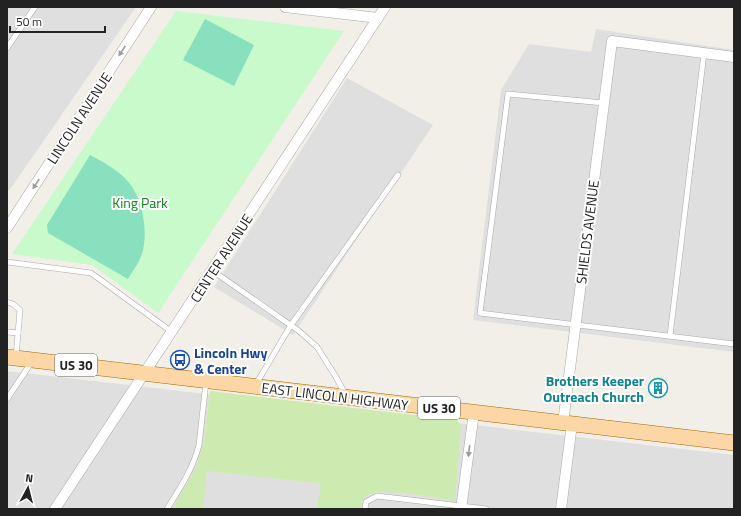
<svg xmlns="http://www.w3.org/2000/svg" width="741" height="516" viewBox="0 0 741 516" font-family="'Titillium Web',sans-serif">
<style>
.residential{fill:#e0dfdf}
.grass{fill:#cdebb0}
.park{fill:#c8facc}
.pitch{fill:#88e0be}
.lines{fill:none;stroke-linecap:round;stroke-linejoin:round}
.lane-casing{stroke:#a9a9a9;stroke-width:6}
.street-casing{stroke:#a9a9a9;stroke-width:11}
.primary-casing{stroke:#a06b00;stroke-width:16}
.lane{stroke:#fff;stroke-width:5}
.street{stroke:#fff;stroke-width:10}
.primary{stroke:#fcd6a4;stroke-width:15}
.oneway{fill:#9c9c9c}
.labels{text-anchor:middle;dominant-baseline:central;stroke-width:4;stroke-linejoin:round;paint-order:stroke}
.shield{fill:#fff;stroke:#646464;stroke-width:1}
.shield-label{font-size:13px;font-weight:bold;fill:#222}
.street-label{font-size:14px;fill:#222;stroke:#fff}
.park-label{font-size:14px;fill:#0c8416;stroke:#fff}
.transit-label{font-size:14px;font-weight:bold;fill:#164399;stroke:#fff;text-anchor:start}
.culture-label{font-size:14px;font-weight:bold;fill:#0d838f;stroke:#fff;text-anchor:end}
</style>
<rect width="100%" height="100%" fill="#f2efe9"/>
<g class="residential">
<path d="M7 7H136L9 191 7 190Z"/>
<path d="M596 29 734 50V352L473 320 501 90 529 44 591 52Z"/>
<path d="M347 78 433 125 293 335 214 287Z"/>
<path d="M7 371 734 455V509H7Z"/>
</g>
<path class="grass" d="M210 391 457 420 461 426 455 501C437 498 385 488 370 494 363 497 361 502 360 509H317L321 485 317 483 207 471 203 509H172L196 468 204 442Z"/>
<path class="park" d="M176 11 344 31 158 313 92 265 12 254Z"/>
<g class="pitch">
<path d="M205 19 254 45 234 86 183 60Z"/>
<path d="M90 155C105 163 120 171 130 184 144 202 150 240 139 261 136 267 131 273 128 279L48 233 47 225Z"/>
</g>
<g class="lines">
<defs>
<g id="lane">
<path d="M7 48 35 7"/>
<path d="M604 103 508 94 480 313 734 344"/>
<path d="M7 262 91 273 172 332"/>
<path d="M213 271 299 331 317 347 336 377 345 394"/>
<path d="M7 302 13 304 20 310 16 357"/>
<path d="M7 332 18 333"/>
<path d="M670 336 704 53"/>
<path d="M256 384 291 325 398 175"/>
<path d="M7 399 31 363"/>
<path d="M167 509C180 488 193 469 199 445L206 382"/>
<path d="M365 509 366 502 377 496 486 509"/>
</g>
<g id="street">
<path d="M285 7 378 18"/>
<path d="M7 228 151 7"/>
<path d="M563 423 612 41 734 57"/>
<path d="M55 509 385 7"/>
<path d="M461 509 474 412"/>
<path d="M561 509 572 424"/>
</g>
<path id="primary" d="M7 357 734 443"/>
</defs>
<use href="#lane" class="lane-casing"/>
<use href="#street" class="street-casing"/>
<use href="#primary" class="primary-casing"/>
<use href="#lane" class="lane"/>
<use href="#street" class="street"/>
<use href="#primary" class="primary"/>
</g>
<defs><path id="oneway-solid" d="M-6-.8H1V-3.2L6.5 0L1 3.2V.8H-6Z"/></defs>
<g class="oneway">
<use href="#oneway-solid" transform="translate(122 51) rotate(123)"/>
<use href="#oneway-solid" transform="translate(36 184) rotate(123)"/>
<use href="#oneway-solid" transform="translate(469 451) rotate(97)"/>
</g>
<defs>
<symbol id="bus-ring" viewBox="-11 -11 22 22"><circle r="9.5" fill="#fff" stroke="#1a4fb4" stroke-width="1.5"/><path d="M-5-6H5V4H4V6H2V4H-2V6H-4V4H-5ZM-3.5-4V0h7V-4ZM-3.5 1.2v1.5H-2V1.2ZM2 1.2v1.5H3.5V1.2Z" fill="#1a4fb4"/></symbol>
<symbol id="building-ring" viewBox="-11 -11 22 22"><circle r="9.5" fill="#fff" stroke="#0f9aa8" stroke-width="1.5"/><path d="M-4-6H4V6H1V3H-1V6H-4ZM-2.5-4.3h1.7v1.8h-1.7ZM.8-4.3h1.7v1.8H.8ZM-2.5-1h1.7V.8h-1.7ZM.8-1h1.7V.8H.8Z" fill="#0f9aa8"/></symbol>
</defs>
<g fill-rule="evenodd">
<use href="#bus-ring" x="169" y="349" width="22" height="22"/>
<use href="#building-ring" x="647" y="377" width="22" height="22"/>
</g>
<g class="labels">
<g class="shield">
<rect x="55" y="354" width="42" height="22" rx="3"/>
<rect x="418" y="397" width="42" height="22" rx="3"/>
</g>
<g class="shield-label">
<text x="76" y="365">US 30</text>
<text x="439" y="408">US 30</text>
</g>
<g class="street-label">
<text transform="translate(79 118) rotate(-57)">LINCOLN AVENUE</text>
<text transform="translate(587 232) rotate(-83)">SHIELDS AVENUE</text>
<text transform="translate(221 258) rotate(-57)">CENTER AVENUE</text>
<text transform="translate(335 396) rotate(7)">EAST LINCOLN HIGHWAY</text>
</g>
<g class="park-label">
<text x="140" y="202">King Park</text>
</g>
<g class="transit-label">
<text x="194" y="352">Lincoln Hwy<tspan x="194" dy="16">&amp; Center</tspan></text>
</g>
<g class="culture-label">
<text x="644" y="380">Brothers Keeper<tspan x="644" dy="16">Outreach Church</tspan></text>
</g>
</g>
<rect width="741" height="516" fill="none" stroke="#222222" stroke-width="16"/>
<g transform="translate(28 488) rotate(7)" stroke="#ffffff" stroke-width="3" paint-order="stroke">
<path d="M0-3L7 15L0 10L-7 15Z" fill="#222222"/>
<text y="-6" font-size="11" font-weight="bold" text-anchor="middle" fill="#222222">N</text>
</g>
<path d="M10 26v6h95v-6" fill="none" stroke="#222222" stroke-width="2"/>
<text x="16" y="26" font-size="12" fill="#222222" stroke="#ffffff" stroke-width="3" paint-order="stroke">50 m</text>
</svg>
